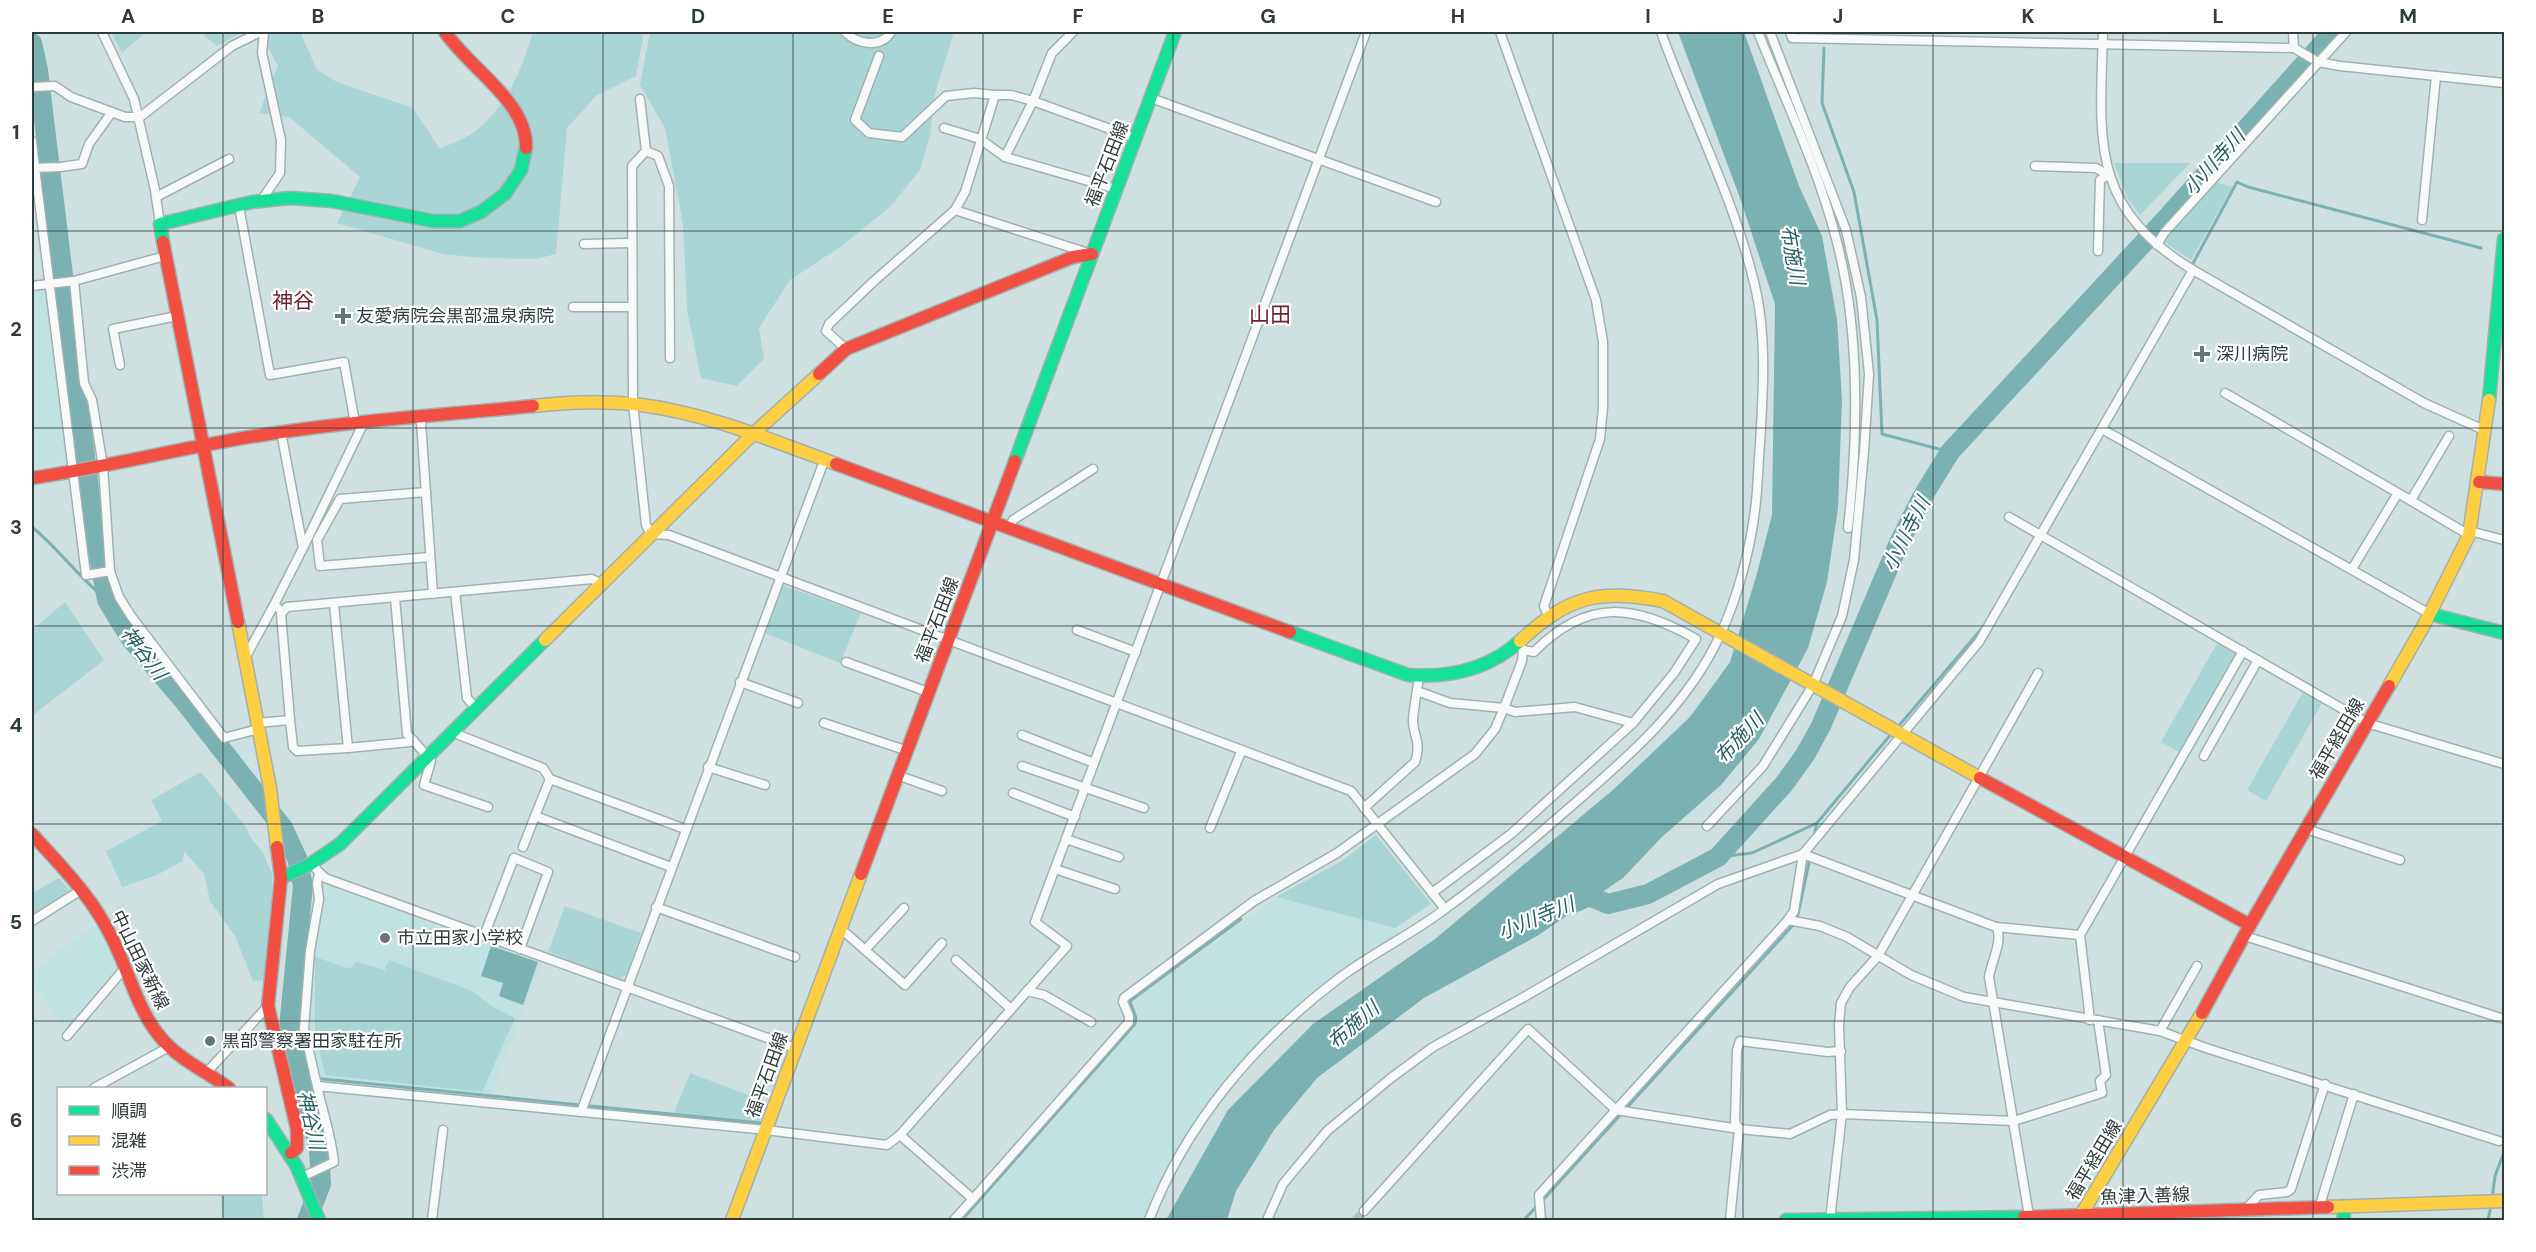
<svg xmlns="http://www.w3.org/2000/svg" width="2536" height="1252" viewBox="0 0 2536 1252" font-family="'DM Sans','Noto Sans JP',sans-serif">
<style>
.built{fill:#c0e2e0}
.green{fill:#a9d6d4}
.water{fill:#7bb2b1}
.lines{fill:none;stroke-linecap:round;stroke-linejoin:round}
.stream{stroke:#7bb2b1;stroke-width:3}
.river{stroke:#7bb2b1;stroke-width:20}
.street-tunnel{stroke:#aec0bf;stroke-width:8;stroke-dasharray:8 4;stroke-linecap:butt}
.street-casing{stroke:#a1b1b0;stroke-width:11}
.fast-casing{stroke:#a1b1b0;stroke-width:15}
.slow-casing{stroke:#a1b1b0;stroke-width:15}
.jam-casing{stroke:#a1b1b0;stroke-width:15}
.street{stroke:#f8fafa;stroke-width:8}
.fast{stroke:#16e098;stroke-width:12}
.slow{stroke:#ffcf43;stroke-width:12}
.jam{stroke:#f24e42;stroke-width:12}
.grid{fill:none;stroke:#2e3c3b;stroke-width:1.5;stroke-opacity:0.55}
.poi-dot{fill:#667675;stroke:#fff;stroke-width:2}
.labels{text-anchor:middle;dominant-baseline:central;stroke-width:4.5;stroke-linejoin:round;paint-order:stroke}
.street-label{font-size:18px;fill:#2e3c3b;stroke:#fff}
.poi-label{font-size:18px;fill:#2e3c3b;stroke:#fff;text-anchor:start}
.water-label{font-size:20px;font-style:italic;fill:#24605f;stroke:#fff}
.quarter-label{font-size:21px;fill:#6c2630;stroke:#fff}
.neatline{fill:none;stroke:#2e3c3b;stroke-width:2}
.grid-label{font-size:20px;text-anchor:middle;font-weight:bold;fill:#2e3c3b}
</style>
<rect width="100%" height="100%" fill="#cee1e0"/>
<g class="built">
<path d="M46 289 67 462 32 468V290Z"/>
<path d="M328 883 542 961 490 1098 321 1082 307 1027 318 915Z"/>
<path d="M1276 897 1395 928 1399 934 1346 968 1274 1026 1194 1122 1157 1183 1142 1220H966L1137 1026 1139 1018 1134 1002Z"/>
<path d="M97 923 120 970 68 1033 32 982V971Z"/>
</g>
<g class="green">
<path d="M111 32H146L122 53Z"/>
<path d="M200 32H242L217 46Z"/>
<path d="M259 32H300L317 70 337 82 413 108 440 149C452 143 468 138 478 129 508 104 522 68 533 32H644L636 76 597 95 567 128 556 254 536 259 481 258 443 254 337 223 360 177 289 117 259 113 278 66Z"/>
<path d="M650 32H954L935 94 930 135 920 170 891 206 843 245 790 280 759 328 764 359 737 386 701 378 687 310 683 224 665 128 640 85Z"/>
<path d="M2114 163H2190L2140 215 2128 199Z"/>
<path d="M2216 182 2232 187 2191 260 2164 242Z"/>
<path d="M782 585 861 613 840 663 764 633Z"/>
<path d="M65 602 104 660 32 716V630Z"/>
<path d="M2218 642 2239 654 2181 753 2161 742Z"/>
<path d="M2303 692 2322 703 2266 801 2247 790Z"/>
<path d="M201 772 246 827 251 838 263 853 272 874 273 933 265 980 253 981 235 936 210 901 204 874 184 851 183 861 157 875 122 887 106 851 162 821 151 800Z"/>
<path d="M1376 835 1431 904 1395 928 1276 897 1340 862Z"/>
<path d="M59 878 71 892 32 915V893Z"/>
<path d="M565 906 641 933 627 974 619 979 548 952Z"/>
<path d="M315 957 350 969 356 962 385 970 389 960 472 991 493 1007 515 1018 482 1092 325 1075 315 1033Z"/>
<path d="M690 1073 767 1102 759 1122 674 1113Z"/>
<path d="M221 1194H262L264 1220H222Z"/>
</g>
<g class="water">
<path d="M1678 32H1744L1799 186 1822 236 1837 319 1842 400 1838 508 1827 582 1808 648 1759 739 1721 785 1662 837 1623 878 1537 936 1424 998 1317 1078 1274 1130 1236 1191 1227 1220H1166L1228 1110 1313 1024 1435 939 1614 789 1690 717 1730 662 1756 577 1772 515 1775 304 1740 198Z"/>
<path d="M491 946 538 962 523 1005 499 996 503 983 481 976Z"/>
</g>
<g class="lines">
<g class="stream">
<path d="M1824 48 1822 103 1854 192 1877 320 1882 434 1950 452"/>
<path d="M2191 267 2237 182 2248 187 2481 248"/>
<path d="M32 527C59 549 79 578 107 600"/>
<path d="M2038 532 2061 491"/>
<path d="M1897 728 1984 626"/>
<path d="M1814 836 1817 823 1892 733"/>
<path d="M1718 857 1752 853 1817 823"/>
<path d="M1797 919 1810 858"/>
<path d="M303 1077 760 1123"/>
<path d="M2492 1199 2495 1176 2504 1152"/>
<path d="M1542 1201 1794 924"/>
<path d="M962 1220 1135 1024 1136 1018 1130 1001 1241 919"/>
<path d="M1524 1220 1537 1206"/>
<path d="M2488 1220 2491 1206"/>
</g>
<g class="river">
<path d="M32 43 38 70 93 522 107 600 131 639 184 701 283 828 297 858 303 886 289 1027 319 1150 321 1184 307 1220"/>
<path d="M1571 904 1589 896 1608 904 1648 894 1718 857 1784 784 1805 755 1821 726 1899 543 1921 499 1950 452 2162 223 2333 32"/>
</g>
<path class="street-tunnel" d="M1355 1220 1364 1211"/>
<defs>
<g id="street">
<path d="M102 32 134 99 155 190 160 224"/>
<path d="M845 32C857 44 880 49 891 32"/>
<path d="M1500 32 1596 300 1603 342V407L1600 439 1544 606 1548 616"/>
<path d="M1758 32C1786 102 1820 172 1838 246 1860 335 1858 437 1848 528"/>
<path d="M1790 32 1792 38 2294 48 2318 62 2340 66 2504 83"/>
<path d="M2103 32C2100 140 2089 207 2193 270L2424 403 2486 431"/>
<path d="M2293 32 2294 48"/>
<path d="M32 87 55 86 71 97 125 117H140L232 46 260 32"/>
<path d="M995 95H1011L1033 101 1052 53 1073 32"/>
<path d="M1151 98 1436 202"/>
<path d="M640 99 646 151 632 166 633 404 646 525 651 534 669 535 1351 791 1445 909C1411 935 1372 953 1338 979 1255 1042 1186 1123 1149 1220"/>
<path d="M112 112 89 144 82 164 60 167 35 168 86 575 110 571 119 597 131 616 224 738 258 729"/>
<path d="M944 128 980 139 1005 157 1033 101 1135 138"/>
<path d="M32 141 35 168"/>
<path d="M646 151 658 156 669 186 670 358"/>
<path d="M1005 157 1116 189"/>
<path d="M2035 166 2096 168 2108 175 2100 180 2098 251"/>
<path d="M156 197 229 159"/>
<path d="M261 201 280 173 281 140 262 53 264 32"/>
<path d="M239 206 270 375 344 362 355 423"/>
<path d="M955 210 1085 252"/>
<path d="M2422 220 2436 76"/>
<path d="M584 244 631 243"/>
<path d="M2157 245 2164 233 2346 32"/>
<path d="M74 281 84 383 92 400 103 466 110 571"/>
<path d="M32 286 74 281 165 256"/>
<path d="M573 307H631"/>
<path d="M846 349 826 331 829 324 873 282 955 210 965 192 995 95 974 93 946 96 902 137 869 133 855 120 879 56"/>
<path d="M120 365 113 329 177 316"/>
<path d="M2225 393 2398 493"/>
<path d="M416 417 421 422 433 594"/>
<path d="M2102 429 2430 614"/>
<path d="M426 492 340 499 317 540 320 566 430 557"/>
<path d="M2411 500 2449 436"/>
<path d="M2009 517 2367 723 2504 764"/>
<path d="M1009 528 1013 520 1093 469"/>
<path d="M2470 531 2504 540"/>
<path d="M303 548 364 422"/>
<path d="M2352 569 2398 493 2469 535"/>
<path d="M455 592 467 698 476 708"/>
<path d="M274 605 303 548 281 432"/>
<path d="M1077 630 1136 652"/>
<path d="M1523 650 1534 652C1587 598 1634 604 1696 639L1674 673 1633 723"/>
<path d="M245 658 274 605 278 608"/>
<path d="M846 662 928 692"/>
<path d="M740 682 798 703"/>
<path d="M1417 691 1450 703 1504 708 1515 712 1575 707 1633 723 1511 834 1432 893"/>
<path d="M290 720 293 747 297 751 348 748 334 604"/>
<path d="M257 723 290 720 281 614 287 607 592 579 602 584"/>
<path d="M824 723 908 751"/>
<path d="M453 731 459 735 543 768 550 779 685 829"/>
<path d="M1022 735 1094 763"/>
<path d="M413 740 431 761 424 785 488 807"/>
<path d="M348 748 410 742 413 740 407 734 395 598"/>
<path d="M2204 756 2258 660"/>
<path d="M1022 766 1144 808"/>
<path d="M708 767 765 785"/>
<path d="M897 775 942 791"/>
<path d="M550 779 535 816 671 867"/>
<path d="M1013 793 1075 817"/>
<path d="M1364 808 1415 762C1422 742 1413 736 1413 720 1414 706 1417 691 1419 677"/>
<path d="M1707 826 1763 766 1813 685 1842 616 1854 560 1864 452 1869 374 1861 297 1846 230 1770 32"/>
<path d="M1210 828 1241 752"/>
<path d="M2306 829 2400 860"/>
<path d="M1066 839 1119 857"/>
<path d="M523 847 535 816"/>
<path d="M1803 854 1996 927C2004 938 1991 963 1989 977L2029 1216"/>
<path d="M314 862 316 869 325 878 795 1048"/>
<path d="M1055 869 1115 889"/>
<path d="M656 907 795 957"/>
<path d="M1445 909C1488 878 1528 844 1568 809 1626 759 1689 705 1721 633 1738 596 1750 550 1755 510 1758 488 1758 466 1760 444 1763 391 1767 337 1755 286 1734 198 1691 116 1661 32"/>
<path d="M1788 920 1820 926 1847 937 1911 975 1964 997 2160 1031 2206 1048 2499 1141"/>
<path d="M32 921 81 890"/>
<path d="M1996 927 2080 935"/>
<path d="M840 928 905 985 942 943"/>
<path d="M484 936 514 858 548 872 520 949"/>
<path d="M2245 936 2504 1019"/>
<path d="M865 950 904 908"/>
<path d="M956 960 1011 1009"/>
<path d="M1027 991 1044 995 1091 1022"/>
<path d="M2090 1020 2080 935 2243 651"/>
<path d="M2160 1031 2197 966"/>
<path d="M67 1036 125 968"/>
<path d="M207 1072 268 1006"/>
<path d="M317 1086 304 1029 310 951 319 899 317 883 319 874"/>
<path d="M94 1088 169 1047"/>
<path d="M581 1112 824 461"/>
<path d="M900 1135 973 1199 954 1220"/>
<path d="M304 1176 334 1162C331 1135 323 1113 317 1086L766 1130 887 1145 900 1135 1067 946 1035 922 1366 32"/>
<path d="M973 1199 1129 1022V1016L1123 1002 1124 998 1254 901 1337 853 1475 754 1495 729 1504 708 1522 661 1523 650 1519 643"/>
<path d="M2319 1208 2354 1094"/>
<path d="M1364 1211 1528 1029 1616 1110 1739 1129 1790 1134 1830 1115 1842 1114 1839 1025 1841 1003 1850 987 1878 956 2038 673"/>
<path d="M2244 1211 2259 1195 2287 1192 2291 1189 2325 1084"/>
<path d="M432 1220 443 1130"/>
<path d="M1267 1220 1283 1184 1327 1131 1391 1078 1433 1047 1524 997 1718 884 1803 854 1979 642 2193 270"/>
<path d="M1541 1220 1539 1195 1788 920 1794 911 1803 854"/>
<path d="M1730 1220 1739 1129 1735 1122 1737 1050 1740 1041 1828 1052 1841 1051"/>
<path d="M1830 1220 1842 1114 2014 1121 2102 1093 2100 1081 2106 1075 2098 1020"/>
</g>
<g id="fast">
<path d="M163 242 160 224 252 202 290 198 332 201 433 221H460L481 212 505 194 521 170 526 148"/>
<path d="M2489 400 2504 239"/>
<path d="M1015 461 1175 32"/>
<path d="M2430 614 2504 633"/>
<path d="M1290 632 1408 675C1449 678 1489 669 1520 641"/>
<path d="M281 878 309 865 340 844 545 640"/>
<path d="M266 1119 297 1167 319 1220"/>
<path d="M2343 1206 2344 1220"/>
<path d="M1786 1220 2024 1217"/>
</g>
<g id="slow">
<path d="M533 406C565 402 602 401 634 404 704 412 771 440 836 464"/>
<path d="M238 622 270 788 277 847"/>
<path d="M545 640 753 434 819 374"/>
<path d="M1520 641C1569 596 1597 589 1663 601L1980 778"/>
<path d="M2389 686 2424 625 2469 535 2489 400"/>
<path d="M2328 1207 2504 1201"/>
<path d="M732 1220 861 874"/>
<path d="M2078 1220 2202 1013"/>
</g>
<g id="jam">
<path d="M445 32C469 68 528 102 526 148"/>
<path d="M163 242 238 622"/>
<path d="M819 374 846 349 1073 257 1092 254"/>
<path d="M836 464 1290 632"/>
<path d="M32 478C107 467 181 448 256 436 348 421 441 415 533 406"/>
<path d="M2479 482 2504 484"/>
<path d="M1980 778 2250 925"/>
<path d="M32 834C61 866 92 897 111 936 129 970 136 1009 162 1039 180 1060 207 1072 229 1088"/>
<path d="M277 847 281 878 268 1006 297 1129V1148L291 1153"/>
<path d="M861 874 1015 461"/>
<path d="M2202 1013 2250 925 2389 686"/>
<path d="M2024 1217 2328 1207"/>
</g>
</defs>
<use href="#street" class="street-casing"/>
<use href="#fast" class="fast-casing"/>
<use href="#slow" class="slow-casing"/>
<use href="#jam" class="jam-casing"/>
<use href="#street" class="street"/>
<use href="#fast" class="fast"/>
<use href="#slow" class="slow"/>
<use href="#jam" class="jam"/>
</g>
<path class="grid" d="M223 32V1088M413 32V1220M603 32V1220M793 32V1220M983 32V1220M1173 32V1220M1363 32V1220M1553 32V1220M1743 32V1220M1933 32V1220M2123 32V1220M2313 32V1220M32 231H2504M32 428H2504M32 626H2504M32 824H2504M32 1021H2504M223 1194V1220"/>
<g class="poi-dot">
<path d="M340 307h6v6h6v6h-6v6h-6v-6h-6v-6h6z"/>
<path d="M2199 345h6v6h6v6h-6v6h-6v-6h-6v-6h6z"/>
<circle cx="385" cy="938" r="6"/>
<circle cx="210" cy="1041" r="6"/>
</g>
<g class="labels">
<g class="street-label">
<text transform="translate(1107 164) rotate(-69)">福平石田線</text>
<text transform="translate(937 620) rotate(-69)">福平石田線</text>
<text transform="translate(2337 739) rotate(-60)">福平経田線</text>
<text transform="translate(140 960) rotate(64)">中山田家新線</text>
<text transform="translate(767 1075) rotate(-70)">福平石田線</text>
<text transform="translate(2094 1160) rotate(-59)">福平経田線</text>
<text transform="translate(2145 1196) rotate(-2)">魚津入善線</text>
</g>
<g class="poi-label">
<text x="356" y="316">友愛病院会黒部温泉病院</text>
<text x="2216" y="354">深川病院</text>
<text x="397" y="938">市立田家小学校</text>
<text x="222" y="1041">黒部警察署田家駐在所</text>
</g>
<g class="water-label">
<text transform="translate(2214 162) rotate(-48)">小川寺川</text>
<text transform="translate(1793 255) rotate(80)">布施川</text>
<text transform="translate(1906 534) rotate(-63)">小川寺川</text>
<text transform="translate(144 653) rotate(53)">神谷川</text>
<text transform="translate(1739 738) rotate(-47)">布施川</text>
<text transform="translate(1536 918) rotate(-22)">小川寺川</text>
<text transform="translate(1353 1025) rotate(-41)">布施川</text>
<text transform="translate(311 1120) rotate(77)">神谷川</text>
</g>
<g class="quarter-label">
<text x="293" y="301">神谷</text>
<text x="1270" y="315">山田</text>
</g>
</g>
<rect width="2536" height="1252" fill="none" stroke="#ffffff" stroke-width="66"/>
<rect x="57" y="1087" width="210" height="108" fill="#ffffff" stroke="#abb1b1" stroke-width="1.5"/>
<rect x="69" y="1106" width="30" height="9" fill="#16e098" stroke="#abb1b1" stroke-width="1.5"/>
<text x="111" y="1117" font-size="18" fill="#2e3c3b">順調</text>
<rect x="69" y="1136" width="30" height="9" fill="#ffcf43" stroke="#abb1b1" stroke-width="1.5"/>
<text x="111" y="1147" font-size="18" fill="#2e3c3b">混雑</text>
<rect x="69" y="1166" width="30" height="9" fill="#f24e42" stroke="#abb1b1" stroke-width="1.5"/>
<text x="111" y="1177" font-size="18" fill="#2e3c3b">渋滞</text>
<rect x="33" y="33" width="2470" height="1186" class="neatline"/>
<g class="grid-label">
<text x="128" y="23">A</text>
<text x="318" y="23">B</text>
<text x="508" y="23">C</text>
<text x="698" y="23">D</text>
<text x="888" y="23">E</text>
<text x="1078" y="23">F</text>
<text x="1268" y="23">G</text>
<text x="1458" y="23">H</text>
<text x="1648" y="23">I</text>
<text x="1838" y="23">J</text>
<text x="2028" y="23">K</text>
<text x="2218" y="23">L</text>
<text x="2408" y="23">M</text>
<text x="16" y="139">1</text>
<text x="16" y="336">2</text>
<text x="16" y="534">3</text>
<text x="16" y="732">4</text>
<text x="16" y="929">5</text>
<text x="16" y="1127">6</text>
</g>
</svg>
